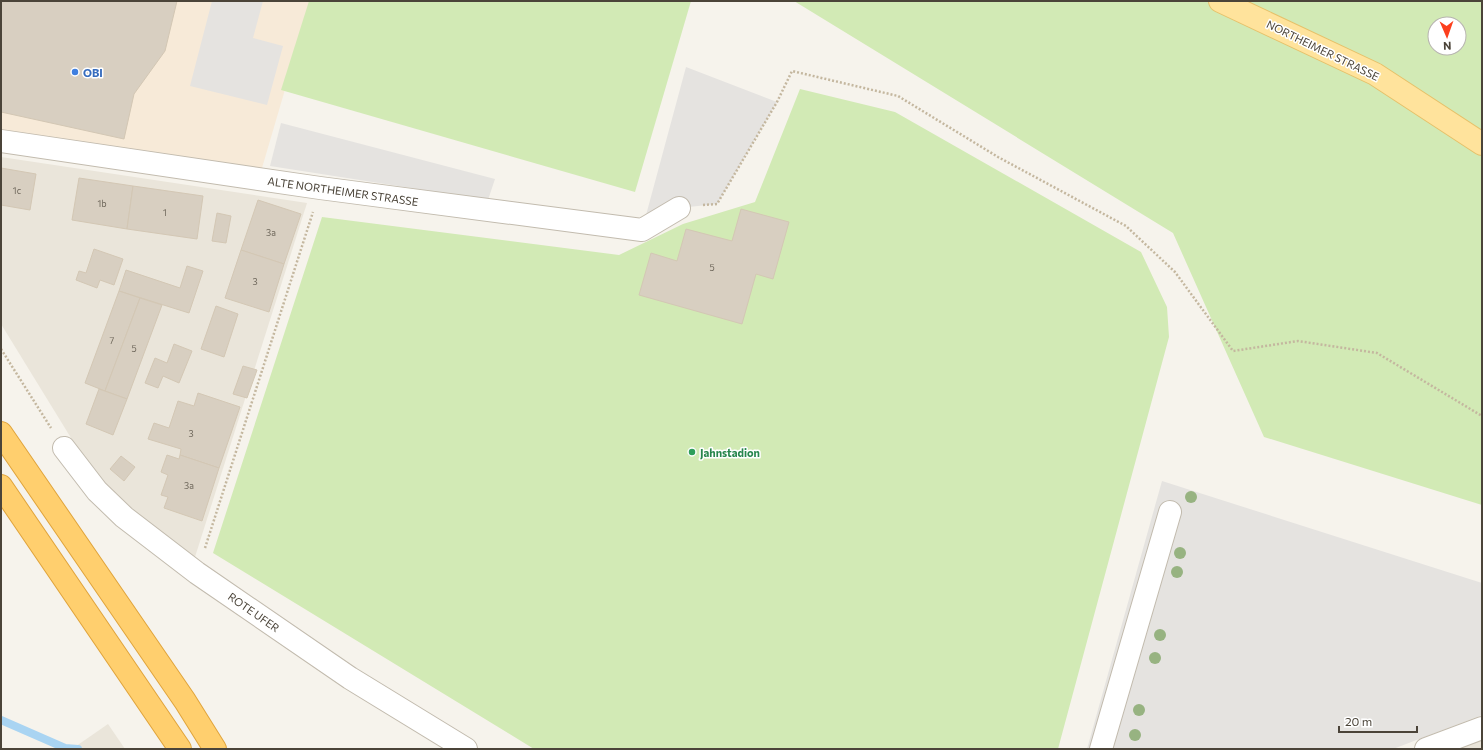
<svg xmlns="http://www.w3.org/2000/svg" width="1483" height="750" viewBox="0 0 1483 750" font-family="Commissioner,sans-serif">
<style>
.residential{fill:#eae5da}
.commercial{fill:#f7ead8}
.green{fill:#d2eab5;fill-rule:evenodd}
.parking{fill:#e5e3e0}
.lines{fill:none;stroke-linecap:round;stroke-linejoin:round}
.stream{stroke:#a9d4f2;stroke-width:8}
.building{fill:#d8cfc1;stroke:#d3c7b4}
.minor-casing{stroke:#c2bbae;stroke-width:24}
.major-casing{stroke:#e6c16a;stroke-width:24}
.highway-casing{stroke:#e0a43c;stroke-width:24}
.path{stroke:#c4b79f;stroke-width:2.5;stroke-dasharray:2 2;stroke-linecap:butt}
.minor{stroke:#fff;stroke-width:22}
.major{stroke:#ffe39c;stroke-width:22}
.highway{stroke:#ffcf6e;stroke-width:22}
.tree{fill:#97b381}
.shop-dot{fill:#3f7fe0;stroke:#fff;stroke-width:1.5}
.leisure-dot{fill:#2e9e5b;stroke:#fff;stroke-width:1.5}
.labels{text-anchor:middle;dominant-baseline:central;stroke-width:3;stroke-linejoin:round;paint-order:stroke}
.number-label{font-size:9px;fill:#6e675b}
.street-label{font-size:11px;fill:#4b4439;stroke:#fff}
.shop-label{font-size:11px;font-weight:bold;fill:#366cbe;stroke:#fff;text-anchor:start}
.leisure-label{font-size:11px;font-weight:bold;fill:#27864d;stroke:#fff;text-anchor:start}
</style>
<rect width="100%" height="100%" fill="#f6f3ec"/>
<g class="residential">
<path d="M1 157 307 203 195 557 138 517 87 464 1 324Z"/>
<path d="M108 724 125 749H72Z"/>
<path d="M1482 728V749H1426Z"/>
</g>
<path class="commercial" d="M1 1H311L262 168 1 136Z"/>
<g class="green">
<path d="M309 1H691L635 192 281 90Z"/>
<path d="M794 1H1482V505L1264 437 1173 233ZM1435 24H1459V48H1435Z"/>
<path d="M800 89 895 112 1141 252 1167 307 1169 337 1058 749H534L213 553 322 217 619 255 683 224 755 202Z"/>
</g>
<g class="parking">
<path d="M212 1H263L253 38 283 46 267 105 190 86Z"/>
<path d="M686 67 777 102 717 204 679 208 642 230Z"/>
<path d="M281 123 495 179 488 200 270 166Z"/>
<path d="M1162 481 1482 583V715L1393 749H1087Z"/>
</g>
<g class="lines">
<path class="stream" d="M1 720 65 748 78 749"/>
</g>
<g class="building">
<path d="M1 1H177L165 51 134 94 124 139 1 112Z"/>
<path d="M1 168 36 174 30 210 1 205Z"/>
<path d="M79 178 133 186 127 229 72 220Z"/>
<path d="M133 186 203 196 197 239 127 229Z"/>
<path d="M258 200 301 214 284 264 241 250Z"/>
<path d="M741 209 789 222 773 279 756 274 742 324 639 295 651 253 677 261 686 229 732 241Z"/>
<path d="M217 213 231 216 226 243 212 241Z"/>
<path d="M94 249 123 259 114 285 100 280 97 288 76 280 79 271 86 273Z"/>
<path d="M241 250 284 264 269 312 225 298Z"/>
<path d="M187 266 203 271 189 313 119 291 126 270 180 288Z"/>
<path d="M119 291 140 298 105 391 85 383Z"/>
<path d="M140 298 162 305 127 399 105 391Z"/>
<path d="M216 306 238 314 224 357 201 349Z"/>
<path d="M174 344 192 351 179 383 163 376 158 388 145 383 155 358 167 363Z"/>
<path d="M243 366 257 370 247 398 233 394Z"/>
<path d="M99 389 127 399 113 435 86 424Z"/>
<path d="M198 393 240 407 219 468 180 455 181 449 148 439 154 423 169 428 178 401 194 406Z"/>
<path d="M167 455 179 459 180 455 219 468 202 521 164 508 168 497 161 495 168 475 161 472Z"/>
<path d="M121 456 135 467 124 481 110 469Z"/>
</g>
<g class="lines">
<defs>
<g id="minor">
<path d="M1 141 320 188 642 230 679 208"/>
<path d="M64 448 97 491 124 517 197 573 350 678 466 749"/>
<path d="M1101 749 1170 512"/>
<path d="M1426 749 1482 728"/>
</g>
<path id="major" d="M1220 1 1375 74 1482 144"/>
<g id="highway">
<path d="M1 433 185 701 215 749"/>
<path d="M1 486 180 749"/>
</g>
</defs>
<use href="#minor" class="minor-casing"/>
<use href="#major" class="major-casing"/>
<use href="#highway" class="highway-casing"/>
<g class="path">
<path d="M703 205 717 204 777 102 792 71 898 96 998 157 1126 226 1175 272 1233 351 1298 341 1377 353 1482 416"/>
<path d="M1 349 51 428"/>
<path d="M205 548 313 212"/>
</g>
<use href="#minor" class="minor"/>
<use href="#major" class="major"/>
<use href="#highway" class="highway"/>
</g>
<g class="tree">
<circle cx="1191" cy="497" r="6"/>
<circle cx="1180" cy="553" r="6"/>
<circle cx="1177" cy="572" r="6"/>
<circle cx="1160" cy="635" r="6"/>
<circle cx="1155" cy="658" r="6"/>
<circle cx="1139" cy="710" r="6"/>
<circle cx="1135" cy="735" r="6"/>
</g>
<circle class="shop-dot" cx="75" cy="72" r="4"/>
<circle class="leisure-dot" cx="692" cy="452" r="4"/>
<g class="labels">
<g class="number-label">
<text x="17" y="190">1c</text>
<text x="102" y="203">1b</text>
<text x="165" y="212">1</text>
<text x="271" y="232">3a</text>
<text x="712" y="267">5</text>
<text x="255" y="281">3</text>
<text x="112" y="340">7</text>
<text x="134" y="348">5</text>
<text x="191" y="433">3</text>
<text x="189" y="485">3a</text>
</g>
<g class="street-label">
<text transform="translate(1323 50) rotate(26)">NORTHEIMER STRASSE</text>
<text transform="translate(343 191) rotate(8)">ALTE NORTHEIMER STRASSE</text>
<text transform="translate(254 612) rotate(35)">ROTE UFER</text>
</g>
<g class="shop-label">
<text x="83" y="72">OBI</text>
</g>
<g class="leisure-label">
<text x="700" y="452">Jahnstadion</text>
</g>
</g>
<rect width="1483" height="750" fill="none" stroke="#4b4439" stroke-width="4"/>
<g transform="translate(1447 36) rotate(178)"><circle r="19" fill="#ffffff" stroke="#b7b4b0"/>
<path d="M0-3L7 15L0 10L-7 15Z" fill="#fc3f1d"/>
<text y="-6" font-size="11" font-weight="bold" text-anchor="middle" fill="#4b4439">N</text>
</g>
<path d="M1339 726v6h78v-6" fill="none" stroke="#4b4439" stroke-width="2"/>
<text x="1345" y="726" font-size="12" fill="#4b4439" stroke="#ffffff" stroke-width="3" paint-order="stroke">20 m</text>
</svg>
